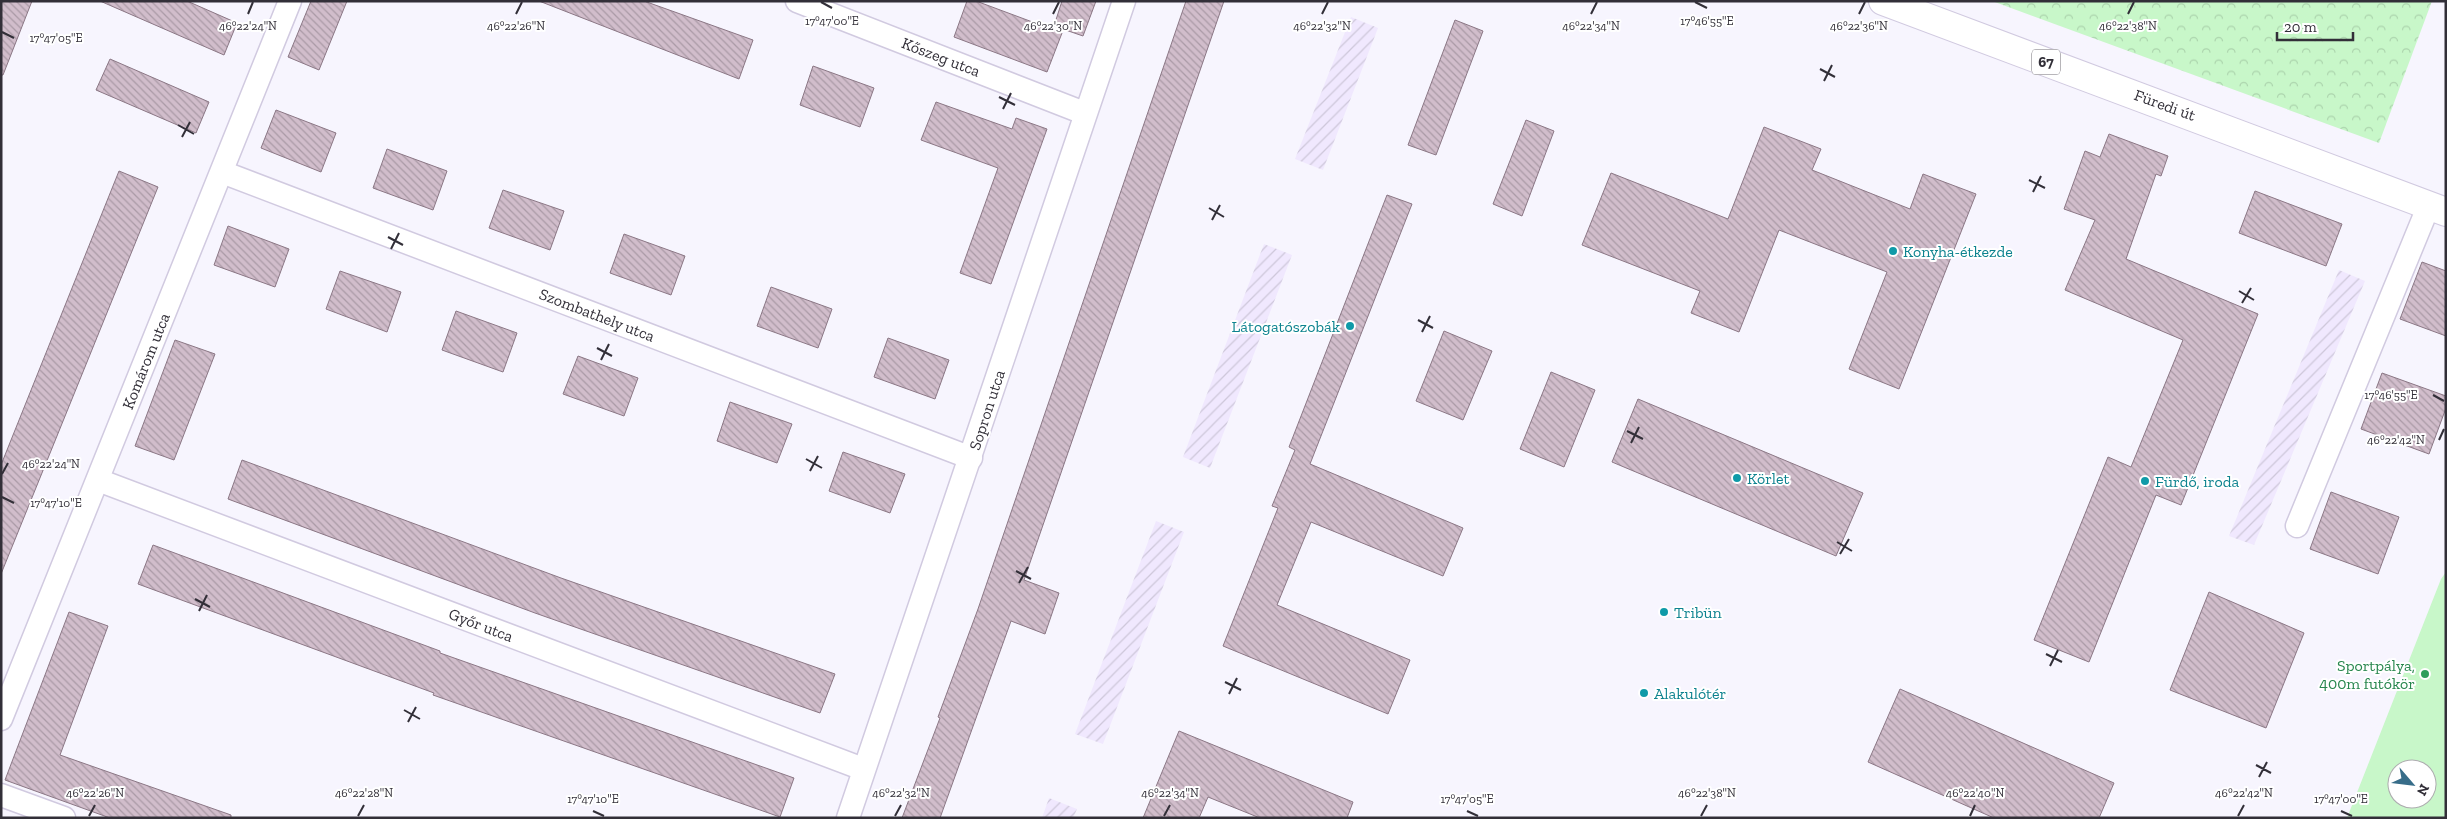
<svg xmlns="http://www.w3.org/2000/svg" width="2447" height="819" viewBox="0 0 2447 819" font-family="'Zilla Slab',serif">
<style>
.industrial{fill:url(#industrial-furrows)}
.park{fill:url(#park-crowns)}
.pitch{fill:#c8f7c9;fill-rule:evenodd}
.building{fill:url(#building-back-hatch);stroke:#8b7785}
.lines{fill:none;stroke-linecap:round;stroke-linejoin:round}
.street-casing{stroke:#d1cae0;stroke-width:25}
.primary-casing{stroke:#d1cae0;stroke-width:30}
.street{stroke:#fff;stroke-width:22}
.primary{stroke:#fff;stroke-width:28}
.ticks{fill:none;stroke:#322f38;stroke-width:2}
.culture-dot{fill:#0f9aa8;stroke:#fff;stroke-width:2}
.leisure-dot{fill:#2e9e5b;stroke:#fff;stroke-width:2}
.labels{text-anchor:middle;dominant-baseline:central;stroke-width:4;stroke-linejoin:round;paint-order:stroke}
.shield{fill:#fff;stroke:#706d74;stroke-width:1}
.shield-label{font-size:15px;font-weight:bold;fill:#322f38}
.street-label{font-size:16px;fill:#322f38;stroke:#fff}
.culture-label{font-size:16px;fill:#0d838f;stroke:#fff;text-anchor:start}
.leisure-label{font-size:16px;fill:#27864d;stroke:#fff;text-anchor:end}
.ticks-label{font-size:12px;text-anchor:middle;fill:#322f38;stroke:#fff;stroke-width:4;stroke-linejoin:round;paint-order:stroke}
</style>
<defs>
<pattern id="industrial-furrows" width="10" height="10" patternUnits="userSpaceOnUse" patternTransform="scale(1.25)"><rect width="10" height="10" fill="#f0e8fe"/><path d="M-1 1l2-2M0 10L10 0M9 11l2-2" fill="none" stroke="#cec7da"/></pattern>
<pattern id="park-crowns" width="20" height="18" patternUnits="userSpaceOnUse" patternTransform="scale(1.25)"><rect width="20" height="18" fill="#c8f7c9"/><path d="M2 6a3 3 0 1 1 6 0M12 15a3 3 0 1 1 6 0" fill="none" stroke="#acd4ad"/></pattern>
<pattern id="building-back-hatch" width="6" height="6" patternUnits="userSpaceOnUse" patternTransform="scale(1.25)"><rect width="6" height="6" fill="#d1bdcb"/><path d="M-1 5l2 2M0 0l6 6M5-1l2 2" fill="none" stroke="#aa9aa6"/></pattern>
</defs>
<rect width="100%" height="100%" fill="#f7f5fe"/>
<g class="industrial">
<path d="M1351 17 1378 28 1323 170 1295 159Z"/>
<path d="M1264 244 1292 255 1210 468 1183 457Z"/>
<path d="M2339 270 2365 281 2254 545 2229 536Z"/>
<path d="M1156 521 1184 532 1103 744 1075 734Z"/>
<path d="M1049 798 1077 809 1073 818H1042Z"/>
</g>
<path class="park" d="M1992 1H2432L2379 143Z"/>
<path class="pitch" d="M2446 572V818H2347L2441 579ZM2397 769H2427V799H2397Z"/>
<g class="building">
<path d="M1 1H32L3 75H1Z"/>
<path d="M100 1H187L237 23 224 55Z"/>
<path d="M311 1H347L319 70 288 57Z"/>
<path d="M539 1H644L753 40 739 79Z"/>
<path d="M967 1H976L1062 33 1047 72 954 37Z"/>
<path d="M1062 1H1096L1083 36 1054 26Z"/>
<path d="M1186 1H1224L1024 580 1059 593 1045 634 1011 621 940 818H902L940 718 938 717 978 609Z"/>
<path d="M1455 20 1483 31 1436 155 1408 145Z"/>
<path d="M110 59 209 102 196 133 96 90Z"/>
<path d="M813 66 874 88 860 127 800 105Z"/>
<path d="M936 102 1012 129 1016 118 1047 129 991 284 960 273 998 168 921 140Z"/>
<path d="M276 110 336 133 321 172 261 148Z"/>
<path d="M1526 120 1554 131 1522 216 1493 204Z"/>
<path d="M1764 127 1821 149 1812 170 1910 209 1923 174 1976 194 1899 389 1849 369 1887 272 1779 230 1739 332 1691 313 1700 291 1582 245 1611 173 1728 219Z"/>
<path d="M2109 134 2168 156 2161 176 2156 174 2126 259 2258 314 2181 505 2156 495 2089 662 2034 640 2108 457 2131 467 2183 340 2065 290 2095 220 2064 209 2085 151 2100 157Z"/>
<path d="M387 149 447 171 433 210 373 188Z"/>
<path d="M119 171 158 187 1 574V465Z"/>
<path d="M503 190 564 211 550 250 489 228Z"/>
<path d="M2255 191 2342 224 2326 266 2239 233Z"/>
<path d="M1387 195 1412 204 1310 464 1463 528 1443 576 1311 522 1277 605 1410 660 1388 714 1223 646 1278 508 1272 506 1295 450 1289 447Z"/>
<path d="M228 226 289 249 275 287 214 265Z"/>
<path d="M624 234 685 256 671 295 610 273Z"/>
<path d="M2422 262 2446 271V336L2400 319Z"/>
<path d="M340 271 401 292 387 332 326 309Z"/>
<path d="M771 287 832 309 818 348 757 326Z"/>
<path d="M456 311 517 333 503 372 442 350Z"/>
<path d="M1444 331 1492 351 1463 420 1416 401Z"/>
<path d="M888 338 949 360 935 399 874 377Z"/>
<path d="M175 340 215 354 174 460 135 446Z"/>
<path d="M578 356 638 378 624 416 563 394Z"/>
<path d="M1551 372 1595 390 1564 467 1520 449Z"/>
<path d="M2382 373 2446 396V408L2429 454 2361 429Z"/>
<path d="M1638 399 1863 493 1836 556 1612 462Z"/>
<path d="M730 402 792 424 777 463 717 441Z"/>
<path d="M843 452 905 474 890 513 829 491Z"/>
<path d="M242 460 561 578 835 674 820 713 535 613 228 499Z"/>
<path d="M2331 492 2399 517 2378 574 2310 549Z"/>
<path d="M153 545 440 651V653L794 778 780 817 433 695 434 693 138 584Z"/>
<path d="M2209 592 2304 633 2266 728 2170 690Z"/>
<path d="M69 612 108 626 60 755 231 815V818H110L5 780Z"/>
<path d="M1900 689 2114 783 2099 818H1994L1868 762Z"/>
<path d="M1179 731 1353 802 1347 818H1260L1208 797 1199 818H1143Z"/>
</g>
<g class="lines">
<defs>
<g id="street">
<path d="M797 1 1084 113"/>
<path d="M222 172 971 458"/>
<path d="M98 480 863 769"/>
<path d="M2297 526 2429 205"/>
<path d="M1 719 290 1"/>
<path d="M1 795 64 818"/>
<path d="M848 818 1124 1"/>
</g>
<path id="primary" d="M1883 1 2446 212"/>
</defs>
<use href="#street" class="street-casing"/>
<use href="#primary" class="primary-casing"/>
<use href="#street" class="street"/>
<use href="#primary" class="primary"/>
</g>
<path class="ticks" d="M821 2 832 8M1695 2 1707 8M248 14 253 2M516 14 522 2M1053 14 1059 2M1322 14 1328 2M1591 14 1597 2M1859 14 1865 2M2128 14 2134 2M2 32 14 38M1820 69 1835 77M1824 81 1832 65M999 97 1015 105M1003 109 1011 93M178 125 194 134M182 137 190 122M2029 180 2045 188M2033 192 2041 176M1209 208 1224 217M1212 220 1220 205M388 237 403 245M391 249 399 233M2239 291 2254 300M2242 303 2251 288M1418 320 1433 328M1422 332 1430 316M597 348 612 356M601 360 609 344M2433 395 2444 401M1627 431 1643 439M2439 440 2444 429M1631 443 1639 427M806 459 822 468M810 471 818 456M2 474 8 463M2 497 14 503M1837 542 1852 551M1840 554 1849 539M1016 571 1031 579M1019 583 1028 567M195 599 210 607M199 611 207 595M2046 654 2062 662M2050 666 2058 650M1225 682 1241 690M1229 694 1237 678M404 710 420 719M408 722 416 707M2256 765 2271 773M2259 777 2267 762M593 811 604 816M1467 811 1478 816M2341 811 2352 816M89 816 95 805M358 816 364 805M895 816 901 805M1164 816 1170 805M1701 816 1707 805M1970 816 1975 805M2238 816 2244 805"/>
<g class="culture-dot">
<circle cx="1893" cy="251" r="5"/>
<circle cx="1350" cy="326" r="5"/>
<circle cx="1737" cy="478" r="5"/>
<circle cx="2145" cy="481" r="5"/>
<circle cx="1664" cy="612" r="5"/>
<circle cx="1644" cy="693" r="5"/>
</g>
<circle class="leisure-dot" cx="2425" cy="674" r="5"/>
<g class="labels">
<rect class="shield" x="2032" y="49.5" width="28" height="25" rx="4"/>
<g class="shield-label">
<text x="2046" y="62">67</text>
</g>
<g class="street-label">
<text transform="translate(941 57) rotate(21)">Kőszeg utca</text>
<text transform="translate(2165 105) rotate(20)">Füredi út</text>
<text transform="translate(597 315) rotate(21)">Szombathely utca</text>
<text transform="translate(146 361) rotate(-68)">Komárom utca</text>
<text transform="translate(987 410) rotate(-72)">Sopron utca</text>
<text transform="translate(481 625) rotate(21)">Győr utca</text>
</g>
<g class="culture-label">
<text x="1903" y="251">Konyha-étkezde</text>
<text x="1340" y="326" text-anchor="end">Látogatószobák</text>
<text x="1747" y="478">Körlet</text>
<text x="2155" y="481">Fürdő, iroda</text>
<text x="1674" y="612">Tribün</text>
<text x="1654" y="693">Alakulótér</text>
</g>
<g class="leisure-label">
<text x="2415" y="665">Sportpálya,<tspan x="2415" dy="18">400m futókör</tspan></text>
</g>
</g>
<g class="ticks-label">
<text x="832" y="25">17°47'00"E</text>
<text x="1707" y="25">17°46'55"E</text>
<text x="248" y="30">46°22'24"N</text>
<text x="516" y="30">46°22'26"N</text>
<text x="1053" y="30">46°22'30"N</text>
<text x="1322" y="30">46°22'32"N</text>
<text x="1591" y="30">46°22'34"N</text>
<text x="1859" y="30">46°22'36"N</text>
<text x="2128" y="30">46°22'38"N</text>
<text x="56" y="42">17°47'05"E</text>
<text x="2391" y="399">17°46'55"E</text>
<text x="2396" y="444">46°22'42"N</text>
<text x="51" y="468">46°22'24"N</text>
<text x="56" y="507">17°47'10"E</text>
<text x="95" y="797">46°22'26"N</text>
<text x="364" y="797">46°22'28"N</text>
<text x="901" y="797">46°22'32"N</text>
<text x="1170" y="797">46°22'34"N</text>
<text x="1707" y="797">46°22'38"N</text>
<text x="1975" y="797">46°22'40"N</text>
<text x="2244" y="797">46°22'42"N</text>
<text x="593" y="803">17°47'10"E</text>
<text x="1467" y="803">17°47'05"E</text>
<text x="2341" y="803">17°47'00"E</text>
</g>
<rect width="2447" height="819" fill="none" stroke="#322f38" stroke-width="5"/>
<g transform="translate(2412 784) rotate(118)"><circle r="24" fill="#ffffff" stroke="#adacaf"/>
<path d="M0-4L9 19L0 12L-9 19Z" fill="#376d89"/>
<text y="-8" font-size="14" font-weight="bold" text-anchor="middle" fill="#322f38">N</text>
</g>
<path d="M2277 32v8h76v-8" fill="none" stroke="#322f38" stroke-width="2.5"/>
<text x="2284" y="32" font-size="15" fill="#322f38" stroke="#ffffff" stroke-width="4" paint-order="stroke">20 m</text>
</svg>
